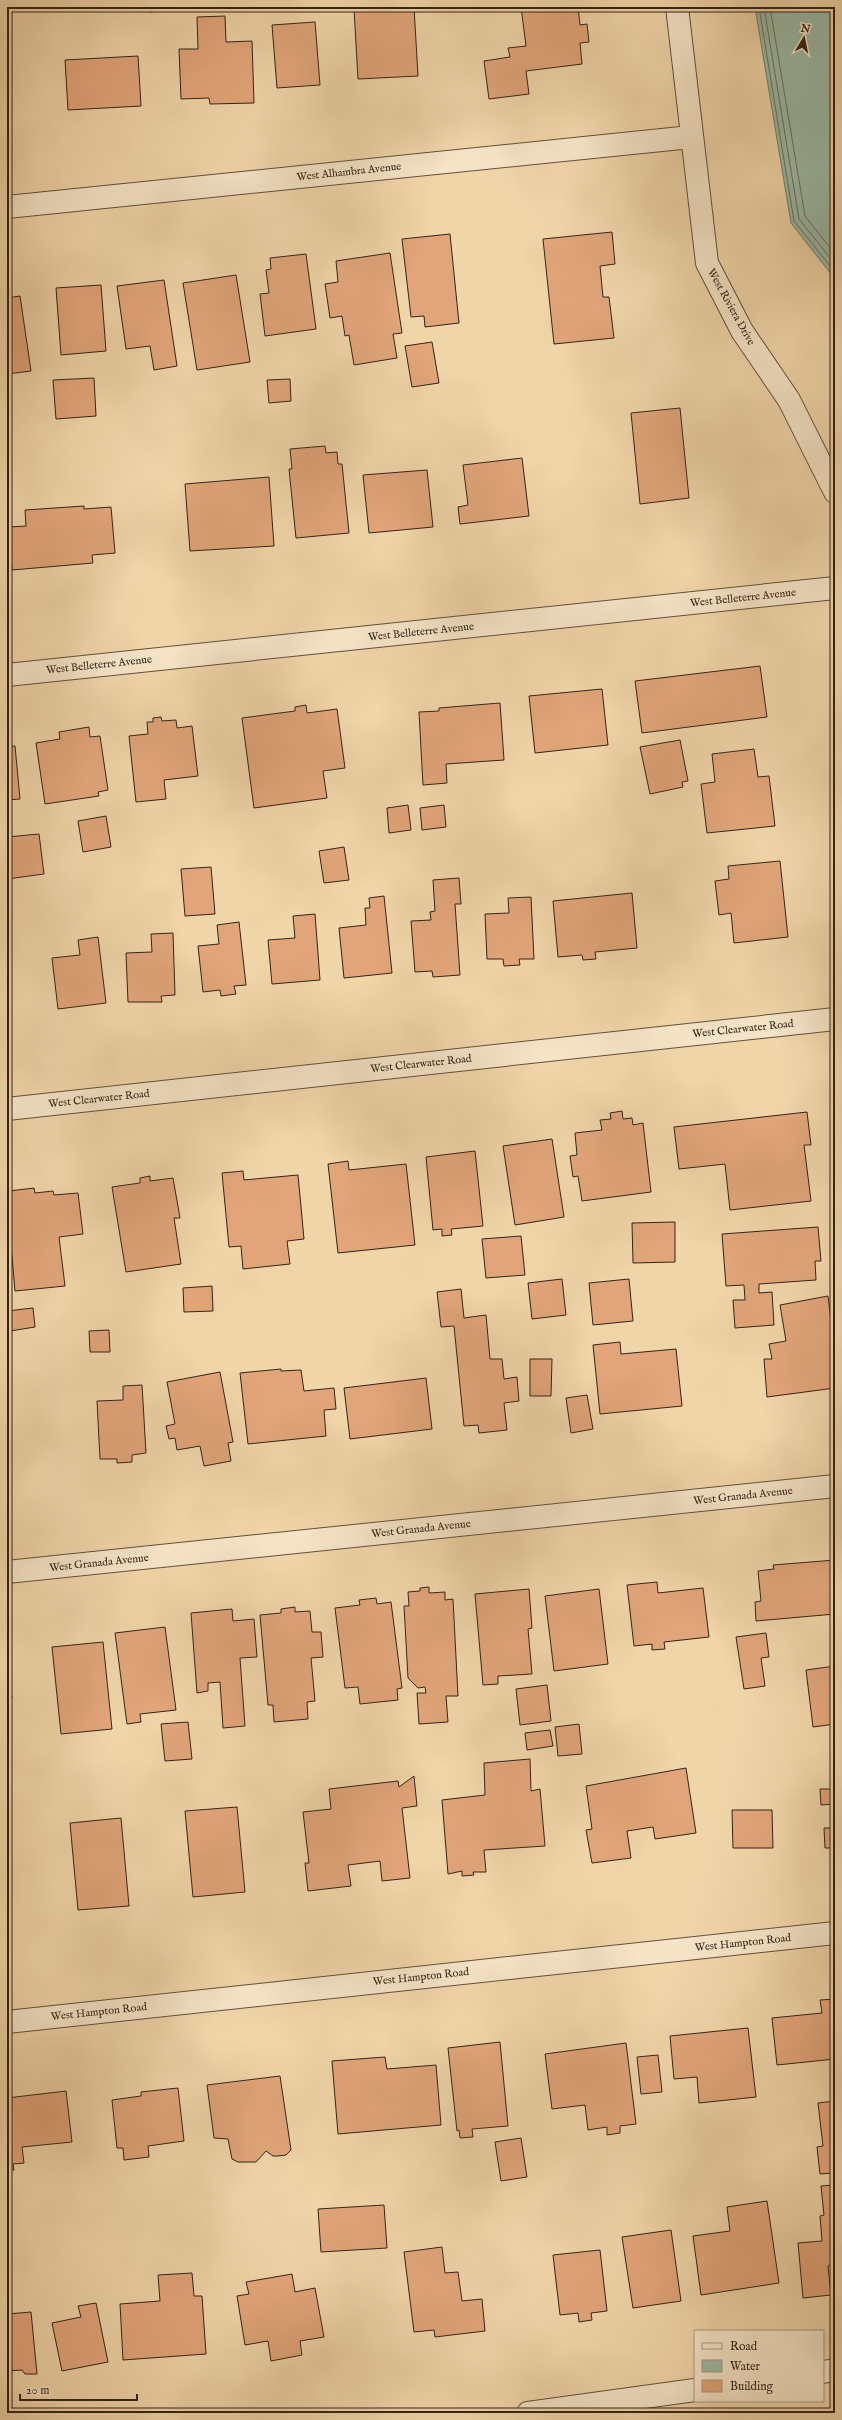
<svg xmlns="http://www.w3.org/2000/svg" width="842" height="2420" viewBox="0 0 842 2420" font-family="'IM FELL English',serif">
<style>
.water{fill:#9bb9a6;stroke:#717d6d}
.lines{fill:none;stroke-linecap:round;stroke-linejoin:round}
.shore{stroke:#676e5f;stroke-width:1}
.building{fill:#e2a57a;stroke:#332318}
.minor-casing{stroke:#62503c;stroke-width:24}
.minor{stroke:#f5e4c7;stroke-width:22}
.labels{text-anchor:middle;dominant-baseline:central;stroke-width:3;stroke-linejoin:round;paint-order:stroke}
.street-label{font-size:11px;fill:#332318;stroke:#f5e4c7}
</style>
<rect width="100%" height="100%" fill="#f0d5a9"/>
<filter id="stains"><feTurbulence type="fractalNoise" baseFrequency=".005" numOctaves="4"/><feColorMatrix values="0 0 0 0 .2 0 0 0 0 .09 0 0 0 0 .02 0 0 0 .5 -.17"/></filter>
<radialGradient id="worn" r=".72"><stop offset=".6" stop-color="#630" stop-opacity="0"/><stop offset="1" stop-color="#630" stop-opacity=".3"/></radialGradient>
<path class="water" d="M755 7H835V279L791 223Z"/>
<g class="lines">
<g class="shore">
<path d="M759 7 794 221 835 272"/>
<path d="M764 7 799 219 835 264"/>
<path d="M770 7 805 216 835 254"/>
</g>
</g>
<g class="building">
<path d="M150 7H178V9L150 12Z"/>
<path d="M385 7H414L418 76 358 79 354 9Z"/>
<path d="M521 7H578L580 25 587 24 589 42 580 43 582 64 526 71 529 94 489 99 484 61 510 57 508 48 526 46Z"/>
<path d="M225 16 226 42 252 41 254 103 210 104 209 98 181 99 179 49H198L197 17Z"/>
<path d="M315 22 320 85 277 88 272 25Z"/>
<path d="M138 56 141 106 68 110 65 60Z"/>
<path d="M612 232 615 264 600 266 603 297H609L614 338 554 344 543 239Z"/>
<path d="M450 234 459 323 425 327 424 316 411 317 402 239Z"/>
<path d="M390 253 402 333 393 334 397 358 354 365 349 335 345 336 342 316 330 318 325 284 338 282 336 261Z"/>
<path d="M306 254 316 329 265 336 260 294 269 293 266 270 271 269 270 258Z"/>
<path d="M236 275 250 362 197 370 183 283Z"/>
<path d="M164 280 177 366 154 370 150 346 126 349 117 286Z"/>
<path d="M101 285 106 351 61 355 56 288Z"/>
<path d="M20 296 31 371 7 374V298Z"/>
<path d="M432 342 439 383 412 387 405 346Z"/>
<path d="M94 378 96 416 56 419 53 380Z"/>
<path d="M290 379 291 401 269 403 267 380Z"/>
<path d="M680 408 689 498 640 504 631 413Z"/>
<path d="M325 446 326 453 337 452 338 464H342L349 533 296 538 289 469H292L290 449Z"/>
<path d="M522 458 529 516 460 524 458 507 468 505 463 465Z"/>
<path d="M427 470 433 527 369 533 363 475Z"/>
<path d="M269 477 274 546 190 551 185 484Z"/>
<path d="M84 506V509L111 507 115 553 92 555 93 563 12 570 9 527 26 526 25 510Z"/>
<path d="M760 666 767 717 642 733 635 681Z"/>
<path d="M602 689 608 745 535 753 529 696Z"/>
<path d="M500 703 504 760 446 764 447 783 423 785 419 712 439 711V708Z"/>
<path d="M306 705 307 713 337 709 345 768 323 771 327 798 254 808 242 718 295 711V707Z"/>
<path d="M161 717 162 721 176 720 177 728 192 726 198 776 164 780 166 799 136 802 129 736 148 734 147 722H153V718Z"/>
<path d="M89 727 90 737 100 736 108 790 98 792 99 796 45 804 36 743 60 739 59 732Z"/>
<path d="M680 740 688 781 682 782 683 787 650 794 640 747Z"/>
<path d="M7 746H15L20 799 7 800Z"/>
<path d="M754 749 758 777 769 776 775 826 707 833 701 784 715 782 712 754Z"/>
<path d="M408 805 411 830 389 833 387 808Z"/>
<path d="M444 805 446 827 422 830 420 808Z"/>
<path d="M106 816 111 847 83 852 78 821Z"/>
<path d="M39 834 44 874 7 879V837Z"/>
<path d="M344 847 349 880 324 883 319 851Z"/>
<path d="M780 861 788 937 734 943 731 913 719 915 715 881 729 879 728 866Z"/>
<path d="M211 867 215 914 185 916 181 869Z"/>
<path d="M459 878 461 904H455L460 975 433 977 432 971 415 972 411 921 431 920 430 912 435 911 433 880Z"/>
<path d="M632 893 637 948 595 952 596 959 583 960 582 955 558 957 553 901Z"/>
<path d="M384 896 392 973 344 978 339 928 366 925 365 908H370L369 898Z"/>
<path d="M531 897 534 959H519L520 965 504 966 503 959H487L485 914 509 913 508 898Z"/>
<path d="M315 914 320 980 272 984 268 940 295 938 293 916Z"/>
<path d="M239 922 246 985 234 986 236 994 221 996 220 990 203 992 198 946 219 944 217 925Z"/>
<path d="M173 933 175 995 161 996 162 1002H128L126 953 152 952 151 934Z"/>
<path d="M98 937 106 1003 58 1009 52 958 80 955 78 940Z"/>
<path d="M622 1111 623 1119 632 1118 633 1125 643 1123 651 1192 582 1201 578 1176 573 1177 570 1156 577 1155 575 1133 602 1130 600 1120 611 1119 610 1113Z"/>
<path d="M807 1112 811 1145H804L811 1201 730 1210 725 1164 679 1169 674 1127Z"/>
<path d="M552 1139 564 1217 515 1225 503 1146Z"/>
<path d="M475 1151 483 1226 451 1229 452 1235 442 1236V1229L433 1230 426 1157Z"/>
<path d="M348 1161 349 1170 406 1164 415 1245 338 1253 328 1164Z"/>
<path d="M243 1171 244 1180 298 1175 304 1239 287 1241 290 1264 243 1269 241 1246 229 1247 222 1173Z"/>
<path d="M150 1176V1181L173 1178 180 1218H174L181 1264 126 1272 112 1187 140 1183V1178Z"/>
<path d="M34 1188 35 1193 53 1191 54 1195 78 1193 83 1234 59 1237 65 1286 15 1291 7 1199 10 1198 9 1191Z"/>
<path d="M675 1222V1262L633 1263 632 1223Z"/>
<path d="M818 1227 821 1261H815L816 1280 759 1284V1293L772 1292 774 1325 735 1328 733 1300H745L744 1285 726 1286 722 1234Z"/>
<path d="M521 1236 525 1275 486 1278 482 1239Z"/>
<path d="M562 1279 566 1315 532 1319 528 1283Z"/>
<path d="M629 1279 633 1321 593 1325 589 1283Z"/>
<path d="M212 1286 213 1311 184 1312 183 1288Z"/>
<path d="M461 1289 464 1318 486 1315 490 1359H502L504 1379 517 1377 519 1401 504 1403 507 1430 479 1433 478 1425 464 1426 454 1326 441 1327 437 1292Z"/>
<path d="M828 1296 835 1352V1388L767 1397 764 1359H772L769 1344 786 1341 780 1305Z"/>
<path d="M33 1308 35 1327 10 1331 7 1311Z"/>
<path d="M109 1330 110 1352H90L89 1331Z"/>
<path d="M620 1342 621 1354 676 1349 682 1406 600 1414 593 1345Z"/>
<path d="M530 1359H552L551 1396H530Z"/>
<path d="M281 1369V1371L301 1370 304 1391 334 1388 336 1409 324 1410 326 1436 248 1444 240 1373Z"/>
<path d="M220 1372 233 1442 228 1443 231 1461 204 1466 200 1446 177 1450 175 1438 169 1439 166 1426 175 1424 167 1382Z"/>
<path d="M426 1378 432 1429 350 1439 344 1388Z"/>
<path d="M142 1385 146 1453 132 1455V1462L117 1463V1459H100L97 1401 123 1400V1386Z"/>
<path d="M587 1395 593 1429 571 1433 566 1398Z"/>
<path d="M835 1560V1614L756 1621 755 1602 761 1601 758 1571 774 1569 773 1565Z"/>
<path d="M657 1582 658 1593 703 1588 709 1637 664 1642 665 1649 652 1650V1644L634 1646 627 1585Z"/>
<path d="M429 1587V1593L445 1592V1600L453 1599 458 1696H446L448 1722 419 1724 417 1693H426L425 1687 418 1688 408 1678 404 1606H409L408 1592 420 1591V1588Z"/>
<path d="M529 1589 532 1628 528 1629 532 1674 498 1676V1684L483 1685 475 1594Z"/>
<path d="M599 1589 608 1664 554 1671 545 1596Z"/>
<path d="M376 1598 377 1604 391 1602 402 1688 397 1689 398 1700 360 1704 358 1687 345 1688 335 1608 360 1605 359 1600Z"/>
<path d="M295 1607V1612L310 1611 312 1632H321L323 1657 311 1658 315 1701 307 1702 308 1719 274 1722 273 1705H268L260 1615 281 1613V1609Z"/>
<path d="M232 1609 233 1621 254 1619 257 1657 240 1658 245 1726 223 1728 220 1682 208 1683V1691L197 1693 191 1613Z"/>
<path d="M165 1627 176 1710 140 1714 141 1722 127 1724 115 1633Z"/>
<path d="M766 1633 769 1657 761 1658 765 1686 744 1689 736 1637Z"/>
<path d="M103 1642 112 1729 61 1734 52 1647Z"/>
<path d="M7 1660 12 1698 7 1699Z"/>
<path d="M835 1666V1724L813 1727 806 1670Z"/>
<path d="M547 1685 551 1721 520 1725 516 1689Z"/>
<path d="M188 1722 192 1759 165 1761 161 1724Z"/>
<path d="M579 1724 582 1754 558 1756 555 1727Z"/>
<path d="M550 1730 553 1746 527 1750 525 1733Z"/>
<path d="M530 1759 531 1791 540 1789 545 1846 484 1850 486 1872H473L474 1875 462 1876V1871L448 1874 442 1800 485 1795 484 1763Z"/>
<path d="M686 1768 696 1833 655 1839 653 1827 627 1831 631 1858 592 1863 586 1830 592 1829 586 1786Z"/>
<path d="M414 1776 417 1806 402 1808 410 1878 382 1881 380 1861 348 1865 351 1886 308 1891 305 1863H309L303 1812 331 1809 329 1789 398 1781 399 1787Z"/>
<path d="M820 1789H835V1804L821 1805Z"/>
<path d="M237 1807 245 1892 193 1897 185 1811Z"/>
<path d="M732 1810H772L773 1848H733Z"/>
<path d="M121 1818 129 1906 78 1910 70 1823Z"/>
<path d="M824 1828H835V1848H825Z"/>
<path d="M835 1999V2059L777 2065 772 2018 822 2013 820 2000Z"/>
<path d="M748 2028 756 2097 699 2103 697 2077 674 2079 670 2036Z"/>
<path d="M500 2042 508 2126 472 2129 473 2137 460 2138 459 2130 457 2131 448 2048Z"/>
<path d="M626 2043 636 2124 620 2126V2133L607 2135V2127L588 2130 585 2105 552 2109 545 2054Z"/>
<path d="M658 2055 662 2092 641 2094 637 2057Z"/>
<path d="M385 2057 387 2069 436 2065 441 2125 338 2134 332 2061Z"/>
<path d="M280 2076 291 2150 286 2155 278 2156H273L266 2151 256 2162H238L232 2159 228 2139 214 2138 207 2085Z"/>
<path d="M178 2088 184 2141 148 2146 149 2157 124 2160 123 2148H117L112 2100 141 2096V2092Z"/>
<path d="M66 2091 72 2142 22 2147 24 2163 13 2164 14 2170H7V2098Z"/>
<path d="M835 2101V2173L820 2174 817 2147 823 2146 818 2103Z"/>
<path d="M521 2138 527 2177 501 2181 495 2142Z"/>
<path d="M835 2185V2265L828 2266 831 2295 803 2298 798 2243 822 2241 820 2216 824 2215 821 2186Z"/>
<path d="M767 2201 779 2283 701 2295 693 2236 730 2231 727 2207Z"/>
<path d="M384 2205 387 2248 321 2252 318 2209Z"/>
<path d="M671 2230 681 2301 633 2308 622 2237Z"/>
<path d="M442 2247 445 2273 458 2272 462 2301 482 2299 485 2331 435 2337 434 2330 414 2332 404 2252Z"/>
<path d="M600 2250 607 2311 591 2313 592 2320 579 2322 578 2313 560 2315 553 2255Z"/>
<path d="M192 2273 194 2296H202L206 2354 123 2360 120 2304 160 2301 158 2275Z"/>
<path d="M292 2274 295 2292 315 2288 324 2337 300 2341 302 2355 271 2361 268 2341 245 2345 237 2296 249 2294 246 2282Z"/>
<path d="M96 2303 108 2362 62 2371 52 2323 81 2317 78 2306Z"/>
<path d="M31 2312 37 2374H25L22 2370 7 2371V2314Z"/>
</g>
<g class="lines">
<defs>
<g id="minor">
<path d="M677 7 707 263 742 331 789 400 835 492"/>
<path d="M7 207 691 137"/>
<path d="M7 675 835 588"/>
<path d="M7 1109 835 1019"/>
<path d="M7 1572 835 1486"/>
<path d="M7 2022 835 1933"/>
<path d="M823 2372 835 2370"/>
<path d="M528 2413 695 2390"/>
</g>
</defs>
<use href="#minor" class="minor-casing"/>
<use href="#minor" class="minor"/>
</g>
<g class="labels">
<g class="street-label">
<text transform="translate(349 172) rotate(-6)">West Alhambra Avenue</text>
<text transform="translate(731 307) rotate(61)">West Riviera Drive</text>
<text transform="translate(743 598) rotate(-6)">West Belleterre Avenue</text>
<text transform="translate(421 632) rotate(-6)">West Belleterre Avenue</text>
<text transform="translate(99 665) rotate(-6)">West Belleterre Avenue</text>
<text transform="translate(743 1029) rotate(-6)">West Clearwater Road</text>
<text transform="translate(421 1064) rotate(-6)">West Clearwater Road</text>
<text transform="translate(99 1099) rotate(-6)">West Clearwater Road</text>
<text transform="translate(743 1496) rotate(-6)">West Granada Avenue</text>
<text transform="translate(421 1529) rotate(-6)">West Granada Avenue</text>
<text transform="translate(99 1563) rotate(-6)">West Granada Avenue</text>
<text transform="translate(743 1943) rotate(-6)">West Hampton Road</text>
<text transform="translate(421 1977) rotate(-6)">West Hampton Road</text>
<text transform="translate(99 2012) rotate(-6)">West Hampton Road</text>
</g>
</g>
<rect width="842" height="2420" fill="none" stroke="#f0d5a9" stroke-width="24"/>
<rect x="8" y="8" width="826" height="2404" fill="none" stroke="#332318" stroke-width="2"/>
<rect x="12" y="12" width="818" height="2396" fill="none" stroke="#332318"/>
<rect x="694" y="2330" width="130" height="72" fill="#f5e4c7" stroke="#a79781"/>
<rect x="702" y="2343" width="20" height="6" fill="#f5e4c7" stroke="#a79781"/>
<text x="730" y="2350" font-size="12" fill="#332318">Road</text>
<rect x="702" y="2360" width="20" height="12" fill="#9bb9a6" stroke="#a79781"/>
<text x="730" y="2370" font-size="12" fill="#332318">Water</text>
<rect x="702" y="2380" width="20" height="12" fill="#e2a57a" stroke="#a79781"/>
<text x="730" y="2390" font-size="12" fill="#332318">Building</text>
<g transform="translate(804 38) rotate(10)" stroke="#f5e4c7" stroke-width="3" paint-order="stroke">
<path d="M0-3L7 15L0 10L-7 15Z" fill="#332318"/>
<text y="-6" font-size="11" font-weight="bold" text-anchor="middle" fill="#332318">N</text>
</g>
<path d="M20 2394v6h117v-6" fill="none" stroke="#332318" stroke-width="2"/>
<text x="26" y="2394" font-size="12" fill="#332318" stroke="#f5e4c7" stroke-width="3" paint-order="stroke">20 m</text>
<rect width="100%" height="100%" filter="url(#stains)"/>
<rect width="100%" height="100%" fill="url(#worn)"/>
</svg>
